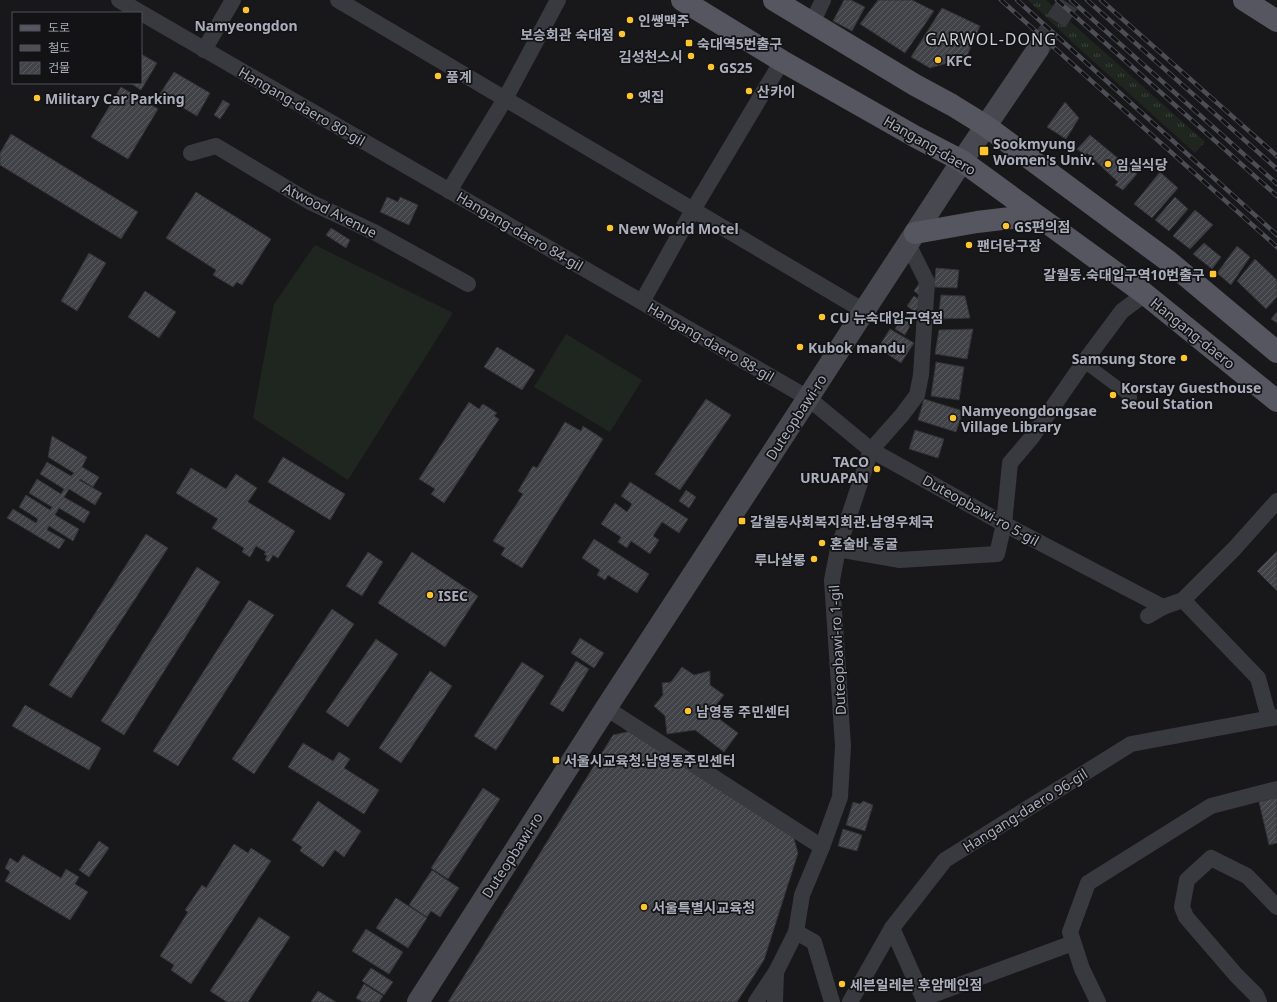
<svg xmlns="http://www.w3.org/2000/svg" width="1277" height="1002" viewBox="0 0 1277 1002" font-family="'Noto Sans','Noto Sans KR',sans-serif">
<style>
.grass{fill:url(#grass-tufts)}
.garden{fill:#1e261f}
.building{fill:url(#building-hatch);stroke:#323237}
.lines{fill:none;stroke-linecap:round;stroke-linejoin:round}
.secondary-tunnel{stroke:#35363b;stroke-width:22;stroke-dasharray:22 11;stroke-linecap:butt}
.pedestrian{stroke:#393940;stroke-width:12}
.minor{stroke:#393940;stroke-width:16}
.secondary{stroke:#474850;stroke-width:22}
.primary{stroke:#55565f;stroke-width:22}
.rail-casing{stroke:#4c4d55;stroke-width:4.5}
.rail{stroke:#131316;stroke-width:3;stroke-dasharray:9;stroke-linecap:butt}
.poi-dot{fill:#fdc52e;stroke:#131316;stroke-width:1.5}
.labels{text-anchor:middle;dominant-baseline:central;stroke-width:3.5;stroke-linejoin:round;paint-order:stroke}
.poi-label{font-size:14px;font-weight:bold;fill:#aaaebb;stroke:#131316;text-anchor:start}
.street-label{font-size:14px;fill:#aaaebb;stroke:#131316}
.quarter-label{font-size:16px;letter-spacing:1px;fill:#cbcdd7;stroke:#131316}
</style>
<defs>
<pattern id="grass-tufts" width="24" height="20" patternUnits="userSpaceOnUse"><rect width="24" height="20" fill="#1e261f"/><path d="M3 7l-1-3M5 7V3M7 7l1-3M15 17l-1-3M17 17v-4M19 17l1-3" fill="none" stroke="#3c433e"/></pattern>
<pattern id="building-hatch" width="6" height="6" patternUnits="userSpaceOnUse"><rect width="6" height="6" fill="#424348"/><path d="M-1 1l2-2M0 6l6-6M5 7l2-2" fill="none" stroke="#5b5c60"/></pattern>
</defs>
<rect width="100%" height="100%" fill="#18181b"/>
<path class="grass" d="M1028 0H1046L1205 142 1195 153 1071 41Z"/>
<g class="garden">
<path d="M315 245 453 313 348 480 253 418 274 304Z"/>
<path d="M566 334 642 380 610 432 534 387Z"/>
</g>
<g class="building">
<path d="M844 0H851L865 7 852 31 833 21Z"/>
<path d="M878 0H912L934 11 905 53 860 24Z"/>
<path d="M942 8 980 26 966 58 930 68 911 57Z"/>
<path d="M141 54 157 63 141 90 130 83H141Z"/>
<path d="M174 72 210 93 197 116 160 94Z"/>
<path d="M121 87 158 109 128 159 91 137Z"/>
<path d="M223 100 230 104 220 119 214 115Z"/>
<path d="M1065 102 1079 118 1066 139 1047 127Z"/>
<path d="M11 134 138 212 121 239 0 165V153Z"/>
<path d="M1090 135 1137 174 1123 190 1115 185 1118 182 1087 153 1085 155 1077 149Z"/>
<path d="M1160 172 1178 188 1152 218 1134 204Z"/>
<path d="M196 192 271 239 242 285 237 282 233 287 213 275 216 270 166 238Z"/>
<path d="M387 197 398 202 400 197 418 205 409 225 380 212Z"/>
<path d="M1175 197 1188 209 1169 231 1155 220Z"/>
<path d="M1195 210 1213 225 1190 249 1173 236Z"/>
<path d="M331 228 350 240 346 248 326 235Z"/>
<path d="M1204 243 1221 257 1212 269 1193 254Z"/>
<path d="M1237 246 1250 257 1231 285 1217 273Z"/>
<path d="M89 253 106 263 77 311 61 301Z"/>
<path d="M1255 259 1277 280V297L1266 309 1237 281Z"/>
<path d="M936 268 959 270 957 288 934 287Z"/>
<path d="M922 279V297L914 291Z"/>
<path d="M145 291 176 312 159 338 128 317Z"/>
<path d="M941 295 965 296 970 318 938 319Z"/>
<path d="M914 296 922 301 915 312 907 306Z"/>
<path d="M1277 312V323L1271 319Z"/>
<path d="M902 318 911 324 905 335 895 329Z"/>
<path d="M890 329 914 343 901 363 878 348Z"/>
<path d="M973 329 967 359 935 354 939 330Z"/>
<path d="M497 347 535 370 522 390 484 367Z"/>
<path d="M936 362 964 367 959 400 931 396Z"/>
<path d="M706 399 731 415 680 490 655 474Z"/>
<path d="M924 399 963 411 956 432 918 420Z"/>
<path d="M469 402 479 409 483 404 497 413 494 416 499 419 444 503 431 494 435 489 419 479Z"/>
<path d="M565 422 581 431 583 426 603 439 522 568 501 555 505 548 493 541 523 494 518 491 533 466 537 468Z"/>
<path d="M915 430 944 439 938 458 909 449Z"/>
<path d="M52 436 87 457 82 467 99 477 93 487 80 479 79 480 102 493 95 505 69 489 64 497 90 512 84 523 59 508 55 515 79 529 73 541 49 526 47 530 65 540 59 549 7 518 13 509 36 523 38 519 19 507 26 495 50 510 52 507 29 493 37 479 61 494 64 489 40 474 47 462 71 476 74 473 48 457Z"/>
<path d="M283 457 345 494 330 520 268 482Z"/>
<path d="M191 468 226 489 236 474 257 488 248 502 295 531 278 558 273 555 269 562 265 560 267 556 264 554 266 552 256 546 250 557 242 552 244 548 212 528 218 519 176 493Z"/>
<path d="M630 482 688 519 679 533 662 522 653 536 659 540 650 554 631 541 627 548 618 542 621 537 601 524 615 503 627 512 632 504 621 496Z"/>
<path d="M686 490 696 497 689 508 679 501Z"/>
<path d="M146 534 168 548 71 698 49 685Z"/>
<path d="M594 539 649 574 637 593 608 575 605 580 597 575 600 570 582 558Z"/>
<path d="M1277 551V591L1257 571Z"/>
<path d="M368 552 383 562 362 596 346 586Z"/>
<path d="M412 552 478 596 445 647 378 603Z"/>
<path d="M197 567 220 582 124 735 101 721Z"/>
<path d="M249 600 274 615 178 766 153 751Z"/>
<path d="M332 609 354 624 254 774 232 759Z"/>
<path d="M580 638 604 653 594 668 571 653Z"/>
<path d="M376 639 398 654 348 727 326 712Z"/>
<path d="M576 661 589 669 563 712 550 704Z"/>
<path d="M522 662 544 676 496 750 474 736Z"/>
<path d="M682 667 694 675 710 671V685L724 695 716 705 718 718 738 733 724 752 695 730 667 734 665 716 654 706 663 695 662 683 671 682Z"/>
<path d="M430 671 452 686 401 763 379 748Z"/>
<path d="M25 705 101 748 89 770 12 726Z"/>
<path d="M631 731 793 835 798 853 764 960 737 1002H448L613 735Z"/>
<path d="M303 743 333 761 339 752 350 759 344 768 379 790 364 814 288 767Z"/>
<path d="M483 788 500 799 448 879 431 868Z"/>
<path d="M1277 797V843L1269 845 1259 802Z"/>
<path d="M318 801 361 831 344 857 335 850 323 867 300 851 302 847 292 840Z"/>
<path d="M863 801 873 805 865 831 846 825 853 802 860 804Z"/>
<path d="M843 829 862 835 857 851 838 846Z"/>
<path d="M99 841 109 848 89 877 79 870Z"/>
<path d="M234 844 248 853 251 848 271 861 191 984 171 970 174 965 160 956 188 912 185 910 202 885 206 888Z"/>
<path d="M23 855 61 878 66 869 79 877 75 884 88 892 70 920 5 881 10 872 5 868 10 858 18 863Z"/>
<path d="M432 870 459 888 440 917 431 911 427 917 409 905Z"/>
<path d="M396 898 427 918 408 948 376 928Z"/>
<path d="M259 917 290 937 248 1002H227L210 991Z"/>
<path d="M366 929 403 952 389 974 352 951Z"/>
<path d="M371 968 393 982 384 995 362 981Z"/>
<path d="M364 984 383 996 379 1002H363L356 998Z"/>
<path d="M318 991 336 1002H311Z"/>
</g>
<g class="lines">
<path class="secondary-tunnel" d="M1038 49 1070 0"/>
<path class="pedestrian" d="M1084 362 1131 397"/>
<g class="minor">
<path d="M119 0 808 398 871 450 1004 524 1163 607"/>
<path d="M338 0 864 311"/>
<path d="M812 23 823 0"/>
<path d="M204 50 233 0"/>
<path d="M191 153 216 146 310 202 374 232 468 284"/>
<path d="M449 191 505 99 558 0"/>
<path d="M642 302 693 210 782 61"/>
<path d="M838 549 900 560 997 554 1004 524 1010 463 1032 437 1084 362 1122 311 1145 294"/>
<path d="M1183 600 1258 678 1269 718"/>
<path d="M1148 616 1163 607 1183 600 1234 549 1277 501"/>
<path d="M606 708 822 847"/>
<path d="M892 928 925 1002"/>
<path d="M796 932 814 942 832 1002"/>
<path d="M924 998 1073 943"/>
<path d="M756 1002 776 972 796 932 802 895 822 847 840 797 843 746 832 580 838 549 871 450 902 415 917 395 921 375 927 282 908 244"/>
<path d="M775 1002 776 972"/>
<path d="M850 1002 892 928 945 860 1131 744 1277 717"/>
<path d="M1098 1002 1082 969 1070 932 1088 883 1211 806 1277 789"/>
<path d="M1259 1002 1256 995 1236 975 1186 917 1182 907 1187 880 1211 858 1247 876 1277 907"/>
</g>
<path class="secondary" d="M418 1002 606 708 808 398 864 311 962 161 1038 49"/>
<g class="primary">
<path d="M682 0 782 61 916 137 962 161 1145 294 1277 401"/>
<path d="M774 0 915 85 952 105 986 126 1167 260 1277 352"/>
<path d="M1244 0 1277 21"/>
<path d="M915 233 977 222 1035 215"/>
</g>
<defs>
<g id="rail">
<path d="M1001 0 1277 247"/>
<path d="M1017 0 1277 235"/>
<path d="M1057 0 1277 196"/>
<path d="M1071 0 1277 184"/>
<path d="M1087 0 1277 169"/>
<path d="M1101 0 1277 156"/>
</g>
</defs>
<use href="#rail" class="rail-casing"/>
<use href="#rail" class="rail"/>
</g>
<g class="poi-dot">
<circle cx="246" cy="10" r="4"/>
<circle cx="630" cy="20" r="4"/>
<circle cx="622" cy="34" r="4"/>
<rect x="685" y="39" width="8" height="8" rx="2"/>
<circle cx="691" cy="56" r="4"/>
<circle cx="938" cy="60" r="4"/>
<circle cx="711" cy="67" r="4"/>
<circle cx="438" cy="76" r="4"/>
<circle cx="749" cy="91" r="4"/>
<circle cx="630" cy="96" r="4"/>
<circle cx="37" cy="98" r="4"/>
<rect x="979" y="146" width="10" height="10" rx="2"/>
<circle cx="1108" cy="164" r="4"/>
<circle cx="1006" cy="226" r="4"/>
<circle cx="610" cy="228" r="4"/>
<circle cx="969" cy="245" r="4"/>
<rect x="1209" y="270" width="8" height="8" rx="2"/>
<circle cx="822" cy="317" r="4"/>
<circle cx="800" cy="347" r="4"/>
<circle cx="1184" cy="358" r="4"/>
<circle cx="1113" cy="395" r="4"/>
<circle cx="953" cy="418" r="4"/>
<circle cx="877" cy="469" r="4"/>
<rect x="738" y="517" width="8" height="8" rx="2"/>
<circle cx="822" cy="543" r="4"/>
<circle cx="814" cy="559" r="4"/>
<circle cx="430" cy="595" r="4"/>
<circle cx="688" cy="711" r="4"/>
<rect x="552" y="756" width="8" height="8" rx="2"/>
<circle cx="644" cy="907" r="4"/>
<circle cx="842" cy="984" r="4"/>
</g>
<g class="labels">
<g class="poi-label">
<text x="638" y="20">인쌩맥주</text>
<text x="246" y="25" text-anchor="middle">Namyeongdon</text>
<text x="614" y="34" text-anchor="end">보승회관 숙대점</text>
<text x="697" y="43">숙대역5번출구</text>
<text x="683" y="56" text-anchor="end">김성천스시</text>
<text x="946" y="60">KFC</text>
<text x="719" y="67">GS25</text>
<text x="446" y="76">품계</text>
<text x="757" y="91">산카이</text>
<text x="638" y="96">옛집</text>
<text x="45" y="98">Military Car Parking</text>
<text x="993" y="143">Sookmyung<tspan x="993" dy="16">Women's Univ.</tspan></text>
<text x="1116" y="164">임실식당</text>
<text x="1014" y="226">GS편의점</text>
<text x="618" y="228">New World Motel</text>
<text x="977" y="245">팬더당구장</text>
<text x="1205" y="274" text-anchor="end">갈월동.숙대입구역10번출구</text>
<text x="830" y="317">CU 뉴숙대입구역점</text>
<text x="808" y="347">Kubok mandu</text>
<text x="1176" y="358" text-anchor="end">Samsung Store</text>
<text x="1121" y="387">Korstay Guesthouse<tspan x="1121" dy="16">Seoul Station</tspan></text>
<text x="961" y="410">Namyeongdongsae<tspan x="961" dy="16">Village Library</tspan></text>
<text x="869" y="461" text-anchor="end">TACO<tspan x="869" dy="16">URUAPAN</tspan></text>
<text x="750" y="521">갈월동사회복지회관.남영우체국</text>
<text x="830" y="543">혼술바 동굴</text>
<text x="806" y="559" text-anchor="end">루나살롱</text>
<text x="438" y="595">ISEC</text>
<text x="696" y="711">남영동 주민센터</text>
<text x="564" y="760">서울시교육청.남영동주민센터</text>
<text x="652" y="907">서울특별시교육청</text>
<text x="850" y="984">세븐일레븐 후암메인점</text>
</g>
<g class="street-label">
<text transform="translate(302 106) rotate(30)">Hangang-daero 80-gil</text>
<text transform="translate(930 145) rotate(30)">Hangang-daero</text>
<text transform="translate(330 210) rotate(27)">Atwood Avenue</text>
<text transform="translate(520 231) rotate(30)">Hangang-daero 84-gil</text>
<text transform="translate(1193 333) rotate(39)">Hangang-daero</text>
<text transform="translate(711 342) rotate(30)">Hangang-daero 88-gil</text>
<text transform="translate(796 417) rotate(-57)">Duteopbawi-ro</text>
<text transform="translate(981 510) rotate(29)">Duteopbawi-ro 5-gil</text>
<text transform="translate(837 650) rotate(-93)">Duteopbawi-ro 1-gil</text>
<text transform="translate(1025 810) rotate(-32)">Hangang-daero 96-gil</text>
<text transform="translate(512 855) rotate(-57)">Duteopbawi-ro</text>
</g>
<g class="quarter-label">
<text x="991" y="39">GARWOL-DONG</text>
</g>
</g>
<rect x="12" y="12" width="130" height="72" fill="#131316" stroke="#4f5158"/>
<rect x="20" y="25" width="20" height="6" fill="#55565f" stroke="#4f5158"/>
<text x="48" y="32" font-size="12" fill="#aaaebb">도로</text>
<rect x="20" y="45" width="20" height="6" fill="#4c4d55" stroke="#4f5158"/>
<text x="48" y="52" font-size="12" fill="#aaaebb">철도</text>
<rect x="20" y="62" width="20" height="12" fill="url(#building-hatch)" stroke="#4f5158"/>
<text x="48" y="72" font-size="12" fill="#aaaebb">건물</text>
</svg>
